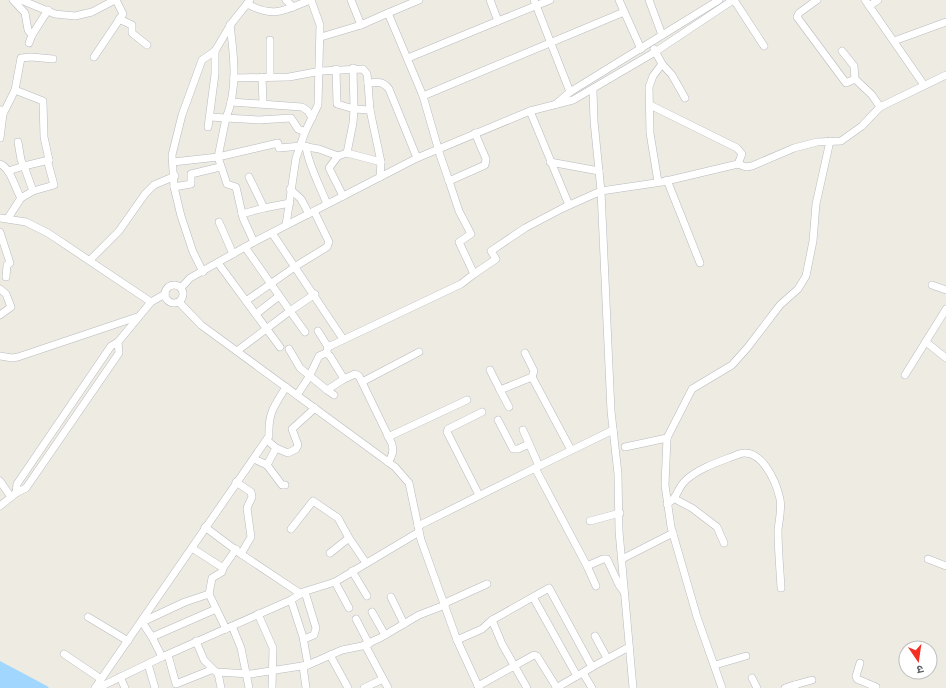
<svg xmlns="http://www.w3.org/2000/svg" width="946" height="688" viewBox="0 0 946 688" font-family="'Space Grotesk','Noto Sans Devanagari',sans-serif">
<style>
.water{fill:#a1d7ff}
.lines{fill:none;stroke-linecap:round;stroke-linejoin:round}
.minor-casing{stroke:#b7babf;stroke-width:8}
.minor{stroke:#fff;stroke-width:7}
</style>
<rect width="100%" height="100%" fill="#eeebe2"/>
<path class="water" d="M0 661 47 686 49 688H0Z"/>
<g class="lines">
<defs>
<g id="minor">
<path d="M13 0 25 13 28 30 32 35"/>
<path d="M21 0 55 14 75 16 92 12 115 0"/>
<path d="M286 0 293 7"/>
<path d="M351 0 361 25 388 13"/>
<path d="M419 0 388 13 423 96"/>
<path d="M490 0 498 21 550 0"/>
<path d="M534 0 570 92"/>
<path d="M619 0 641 49"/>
<path d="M649 0 662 35"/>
<path d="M734 0 764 46"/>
<path d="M817 0 799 13 797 17 846 83 855 79"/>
<path d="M865 0 924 85"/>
<path d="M247 4C274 18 283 11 310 0"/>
<path d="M869 6 878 0"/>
<path d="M119 19 132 25V33L147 45"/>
<path d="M230 25C234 56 238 89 226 118L259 120 291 118 298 129 305 132"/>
<path d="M321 37 361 25"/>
<path d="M270 40V77"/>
<path d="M894 41 946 22"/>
<path d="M29 43 32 35 48 10"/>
<path d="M654 49 662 64 653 76 649 87 650 133 658 182"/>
<path d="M94 57 123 14 116 0"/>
<path d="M408 58 498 21"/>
<path d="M662 64 672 75 685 98"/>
<path d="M336 69 337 104 354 109 353 68"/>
<path d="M262 77 263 103"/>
<path d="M234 78 289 77 321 71 363 69 367 74 368 83C378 82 383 81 389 89L417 158"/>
<path d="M368 83 370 110 381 162 380 177"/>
<path d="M15 90 21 58 31 57 53 59"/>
<path d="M593 90 594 121 601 191 662 182 738 164 746 167 752 166 794 148 817 142 841 141 862 126 880 107 872 95 855 79 854 66 842 51"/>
<path d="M231 102 302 107 308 111 312 118"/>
<path d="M556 104 570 92 719 0"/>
<path d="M650 105 737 148 742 154 738 164"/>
<path d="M880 107 946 75"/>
<path d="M530 111 569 205"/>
<path d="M3 114 15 90 43 101 44 137 49 160 48 163 54 185 33 191 21 198"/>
<path d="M208 127 215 74V51L231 24 250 0"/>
<path d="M475 133 486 159 485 165 449 181 440 155 423 96 624 12"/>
<path d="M0 138 3 114 1 110"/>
<path d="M306 146C307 162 321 188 327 204"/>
<path d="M347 153 353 123 354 109 370 110"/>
<path d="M338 156 329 168 343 196"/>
<path d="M173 162 218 157 226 118 210 117"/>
<path d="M550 162 599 171"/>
<path d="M0 164C11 168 15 189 21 198L8 218"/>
<path d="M8 171 24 166 21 160 18 142"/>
<path d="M667 180 700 263"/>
<path d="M449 181 459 211 471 234 459 242 474 274 496 259 491 251 525 228 563 208 601 191 611 411 618 474 619 531 633 688"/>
<path d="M174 187 191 184V174L220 167"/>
<path d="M290 189 301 199 309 214"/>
<path d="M33 191 24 166 49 160"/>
<path d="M264 208 290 203"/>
<path d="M242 214 264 208 249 177"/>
<path d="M0 218 26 222 48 233 151 302"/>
<path d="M219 222 233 254"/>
<path d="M286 225 296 158 305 132 318 105 320 25 311 0"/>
<path d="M0 232 10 263 7 265 6 277"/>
<path d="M272 233 343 339"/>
<path d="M254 242 243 218 236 187 227 184 218 157 278 143 279 148 301 146 319 149 338 156 347 153 381 162"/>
<path d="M90 260 119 231 145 194 154 185 175 176"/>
<path d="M218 263 280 347"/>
<path d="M203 272 193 252 181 216 174 187 172 155 182 115 202 60 215 51"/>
<path d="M932 285 946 290"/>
<circle cx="174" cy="294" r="9"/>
<path d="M181 288 190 278 254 242 417 158 530 111 573 100 655 52 733 0"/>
<path d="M0 289 6 294 11 307 0 315"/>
<path d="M246 301 296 266 327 247 329 242 314 211"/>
<path d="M179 302 201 325 395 467 409 483 421 540 457 640 479 688"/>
<path d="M256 314 279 296"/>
<path d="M318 331 328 347 327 351"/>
<path d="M305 332 290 311 315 294"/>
<path d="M926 342 946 358"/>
<path d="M328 347 461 284 474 274"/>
<path d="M289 349 300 368 327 390"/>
<path d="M237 351 290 311 245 247"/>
<path d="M525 353 534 371 532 377"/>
<path d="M0 356 12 358 18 357 137 317"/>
<path d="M490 370 500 390"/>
<path d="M905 375 946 309"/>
<path d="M344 379 355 374 359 376 392 444C394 451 393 456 388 462"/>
<path d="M362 382 419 352"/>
<path d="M297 395 309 377 319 356 326 353 330 356 344 379 327 390 334 395"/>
<path d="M509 407 500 390 532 377 571 450"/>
<path d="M498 420 513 449H518L529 444"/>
<path d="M523 430 539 466"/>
<path d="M388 437 467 400"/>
<path d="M625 447 667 438"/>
<path d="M276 448 288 453 296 449 298 445 292 429 315 408"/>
<path d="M254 459 267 465 276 448 267 440"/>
<path d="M267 465 282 485H285"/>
<path d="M535 468 613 430"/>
<path d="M0 481 11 497"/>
<path d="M236 482 251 492 252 497 247 508 251 537 241 554"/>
<path d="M16 493 17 484 111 346 118 342 151 302 165 294"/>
<path d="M479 495 447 432 448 429 482 412"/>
<path d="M675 499 692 508 717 527 724 543"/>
<path d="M667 504C679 497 676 489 686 480 700 467 722 461 739 454 761 447 776 481 780 499 782 509 779 520 778 530 778 549 780 569 781 588"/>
<path d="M0 506 16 493 26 488 119 353 118 342"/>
<path d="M590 521 620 513"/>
<path d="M418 526 535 468 587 566 603 559H607L619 585 624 592"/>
<path d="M205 527 241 554 301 594"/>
<path d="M291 529 313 501 338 518 349 538 366 563"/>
<path d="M192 548 223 568 236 549"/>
<path d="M330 553 349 538"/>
<path d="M622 559 673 533"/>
<path d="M928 559 946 566"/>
<path d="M587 566 596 586"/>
<path d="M352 571 367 596"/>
<path d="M335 582 349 608"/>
<path d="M209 594 212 578 222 572 223 568"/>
<path d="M391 597 404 624"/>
<path d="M533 597 577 676 592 667"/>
<path d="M291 600 303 637 308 665"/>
<path d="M445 603 487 584"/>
<path d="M372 612 385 635"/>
<path d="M258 614 273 648 272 688"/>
<path d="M88 617 128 641"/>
<path d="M356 619 369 644"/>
<path d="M492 620 549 588 592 667 629 647"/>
<path d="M232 626 241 648 249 688"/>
<path d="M595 636 607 658"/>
<path d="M152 637 216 609"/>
<path d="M304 639 314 635 316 628 305 592"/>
<path d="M457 640 482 629 492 620 502 644 527 688"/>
<path d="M196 641 204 660 216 672 251 674 308 665 342 650 362 646 380 638 419 615 445 605"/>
<path d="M365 645 388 688"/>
<path d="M64 654 101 679"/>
<path d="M168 655 176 684 211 670"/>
<path d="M330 655 348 688"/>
<path d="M162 657 152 637 142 622 185 602 209 594 226 629"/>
<path d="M860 663 856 676 857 679 876 687"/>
<path d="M148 664 155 688"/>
<path d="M715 665 746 656"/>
<path d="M303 666 306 688"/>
<path d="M218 673 221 688"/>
<path d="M583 673 592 688"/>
<path d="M120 677 125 688"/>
<path d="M752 678 757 688"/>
<path d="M794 685 812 680"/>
<path d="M478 686 534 655 537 656 557 688"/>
<path d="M95 688 269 436C268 413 274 406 286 387"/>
<path d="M98 688 162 657 291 600 303 592 335 582 419 532"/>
<path d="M364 688 383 679"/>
<path d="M556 688 577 676"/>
<path d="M722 688 697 617 671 527 665 485 667 438 692 389 732 365 748 347 780 305 798 289 806 276 813 241 816 204 830 141"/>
<path d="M785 688 794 685 795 688"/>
</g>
</defs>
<use href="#minor" class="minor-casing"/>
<use href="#minor" class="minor"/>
</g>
<g transform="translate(918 660) rotate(167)"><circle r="19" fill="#ffffff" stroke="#bdbfc1"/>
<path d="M0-3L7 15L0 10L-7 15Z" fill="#f52e21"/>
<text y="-6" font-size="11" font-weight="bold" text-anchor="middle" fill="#5a5e64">उ</text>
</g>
</svg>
